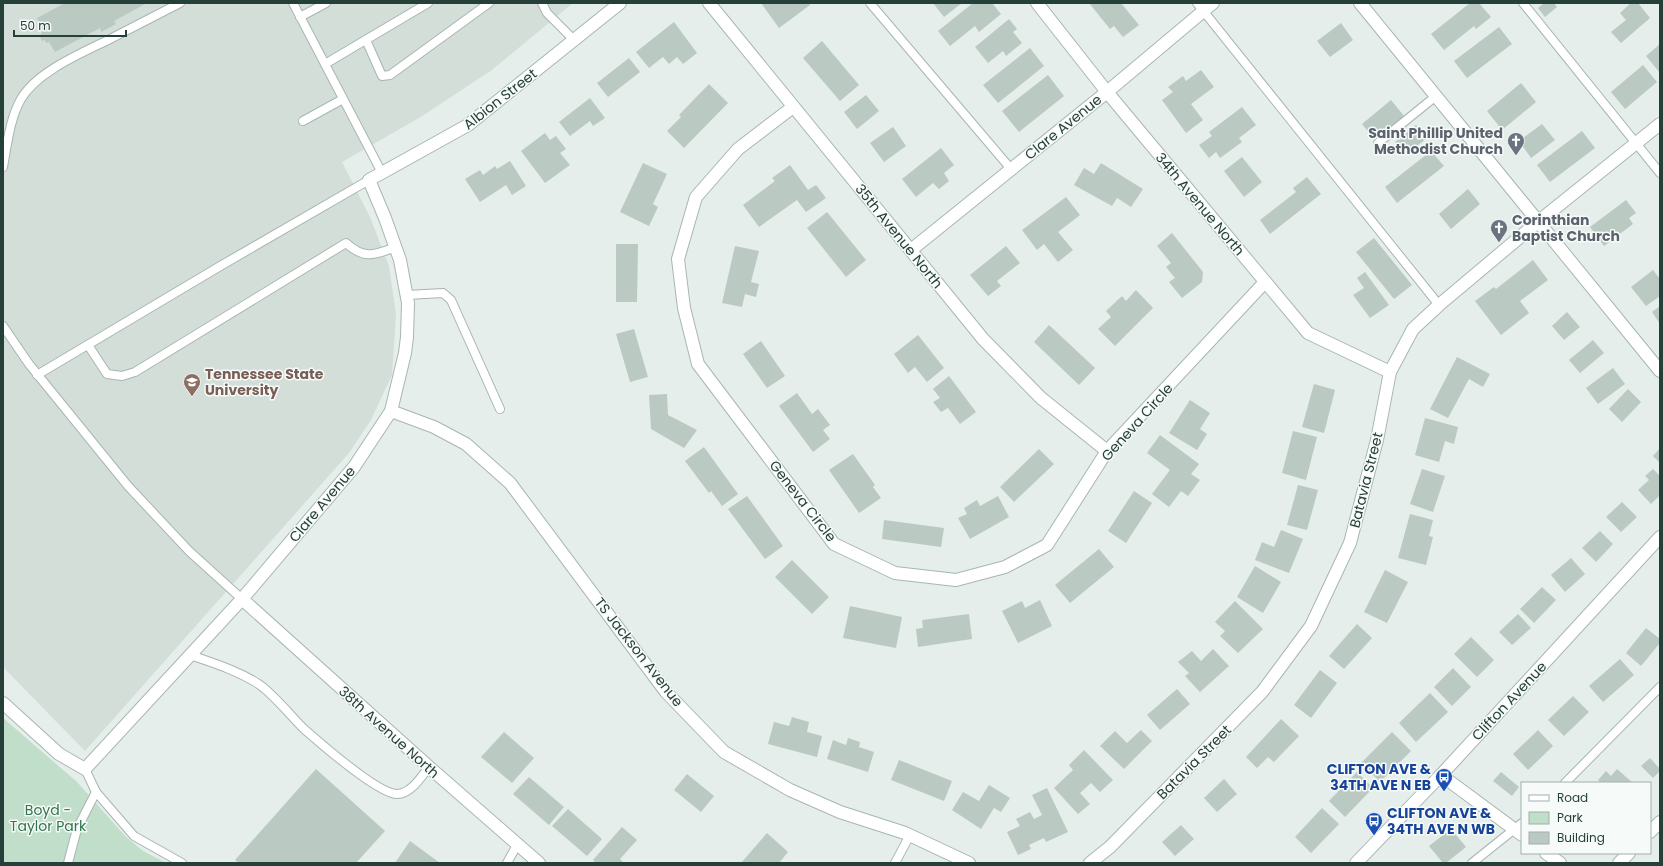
<svg xmlns="http://www.w3.org/2000/svg" width="1663" height="866" viewBox="0 0 1663 866" font-family="Poppins,sans-serif">
<style>
.built{fill:#d4ded9}
.green{fill:#c0dec9}
.building{fill:#bbc9c3}
.lines{fill:none;stroke-linecap:round;stroke-linejoin:round}
.service-casing{stroke:#a8b6b1;stroke-width:10}
.minor-casing{stroke:#a8b6b1;stroke-width:14}
.tertiary-casing{stroke:#a8b6b1;stroke-width:14}
.service{stroke:#fff;stroke-width:8}
.minor{stroke:#fff;stroke-width:12}
.tertiary{stroke:#fff;stroke-width:12}
.labels{text-anchor:middle;dominant-baseline:central;stroke-width:3;stroke-linejoin:round;paint-order:stroke}
.street-label{font-size:14px;fill:#253f39;stroke:#f6faf8}
.worship-label{font-size:14px;font-weight:bold;fill:#5b616d;stroke:#f6faf8;text-anchor:end}
.education-label{font-size:14px;font-weight:bold;fill:#785e54;stroke:#f6faf8;text-anchor:start}
.transit-label{font-size:14px;font-weight:bold;fill:#164399;stroke:#f6faf8;text-anchor:end}
.park-label{font-size:14px;fill:#30754d;stroke:#f6faf8}
</style>
<rect width="100%" height="100%" fill="#e5eeea"/>
<path class="built" d="M3 3H573L492 70 419 118 342 162 370 217 389 266 396 314 392 375 371 420 349 453 85 751 3 667Z"/>
<path class="green" d="M3 718 77 782 126 837 143 851 166 863H3Z"/>
<g class="building">
<path d="M65 3H147L114 21 116 24 101 32 100 28 55 52 49 42 46 43 45 40 42 41 39 35 42 34 40 30 42 29 37 18Z"/>
<path d="M761 3H809L810 5 779 28Z"/>
<path d="M933 3H962L944 17Z"/>
<path d="M973 3H992L1001 14 979 32 975 26 950 46 938 31Z"/>
<path d="M1089 3H1121L1139 25 1123 37 1114 26 1110 29Z"/>
<path d="M1470 3H1479L1491 17 1476 29 1474 26 1444 50 1431 34Z"/>
<path d="M1544 3H1554L1557 7 1545 17 1538 8Z"/>
<path d="M1631 3H1638L1650 18 1621 43 1611 32 1626 20 1620 13Z"/>
<path d="M1009 19 1017 29 1013 32 1022 43 1006 56 1003 51 988 63 975 47Z"/>
<path d="M674 22 697 53 683 64 677 57 669 64 663 57 649 68 636 52Z"/>
<path d="M1341 23 1353 40 1330 57 1317 41Z"/>
<path d="M1499 27 1512 44 1467 78 1454 61Z"/>
<path d="M822 41 859 85 840 101 803 58Z"/>
<path d="M1660 44V73L1646 56Z"/>
<path d="M1030 48 1044 66 998 103 983 85Z"/>
<path d="M629 58 640 72 608 97 597 83Z"/>
<path d="M1643 65 1657 82 1625 109 1611 92Z"/>
<path d="M1201 70 1214 87 1191 104 1203 120 1186 133 1162 100 1173 92 1168 87 1183 76 1186 81Z"/>
<path d="M1048 75 1064 96 1019 132 1002 111Z"/>
<path d="M1521 83 1536 102 1502 130 1487 111Z"/>
<path d="M709 84 728 103 684 148 667 131 681 117 679 115Z"/>
<path d="M866 95 879 111 857 129 844 112Z"/>
<path d="M590 98 605 118 593 126 590 121 570 136 559 122Z"/>
<path d="M1391 100 1404 116 1374 139 1362 124Z"/>
<path d="M1242 107 1256 125 1239 138 1242 142 1220 158 1216 152 1209 158 1199 145 1212 136 1209 132Z"/>
<path d="M1542 124 1555 140 1531 158 1519 141Z"/>
<path d="M1416 125 1427 138 1406 155 1395 142Z"/>
<path d="M893 127 906 146 884 162 870 143Z"/>
<path d="M1582 131 1595 148 1550 182 1537 165Z"/>
<path d="M545 133 550 140 556 136 566 149 560 153 570 165 545 183 521 151Z"/>
<path d="M941 148 954 165 944 173 949 181 939 189 933 183 916 197 902 179Z"/>
<path d="M1431 151 1444 166 1397 203 1385 187Z"/>
<path d="M1242 157 1262 182 1244 197 1224 171Z"/>
<path d="M510 161 526 186 512 195 506 185 480 202 465 179 480 170 483 175 495 166 497 169Z"/>
<path d="M643 163 667 174 653 204 658 207 649 226 620 212Z"/>
<path d="M1101 163 1143 189 1131 207 1117 198 1112 206 1074 185 1084 168 1094 174Z"/>
<path d="M790 165 808 190 816 185 826 198 806 212 797 200 759 227 743 205 775 181 772 178Z"/>
<path d="M1307 177 1321 194 1270 234 1260 220 1296 192 1293 188Z"/>
<path d="M1468 189 1480 204 1451 229 1439 214Z"/>
<path d="M1066 197 1080 215 1058 232 1073 250 1058 262 1044 244 1037 250 1022 230Z"/>
<path d="M1626 200 1636 213 1629 218 1633 224 1604 246 1590 227Z"/>
<path d="M827 212 866 260 846 277 807 228Z"/>
<path d="M1172 233 1203 272 1202 282 1182 298 1169 282 1175 278 1166 267 1171 263 1157 246Z"/>
<path d="M1374 238 1412 285 1394 299 1356 252Z"/>
<path d="M616 244H638L637 302H616Z"/>
<path d="M735 246 759 251 751 282 759 284 756 297 745 294 742 307 722 303Z"/>
<path d="M1006 246 1020 263 997 281 1001 286 988 296 970 275Z"/>
<path d="M1533 260 1548 280 1520 301 1529 313 1501 335 1475 301 1494 287 1496 289Z"/>
<path d="M1653 270 1660 279V296L1646 306 1631 287Z"/>
<path d="M1365 272 1389 305 1370 318 1353 295 1364 288 1357 278Z"/>
<path d="M1136 290 1153 308 1115 346 1098 329 1111 317 1106 311 1122 296 1126 301Z"/>
<path d="M1660 306V324L1652 312Z"/>
<path d="M1567 312 1580 327 1564 340 1552 326Z"/>
<path d="M1049 325 1095 368 1079 385 1034 342Z"/>
<path d="M634 329 648 377 630 382 616 334Z"/>
<path d="M918 335 944 368 927 382 915 367 908 373 894 354Z"/>
<path d="M1593 340 1604 353 1580 373 1569 360Z"/>
<path d="M761 341 785 376 767 388 743 354Z"/>
<path d="M1457 357 1490 374 1483 387 1469 379 1448 418 1430 409Z"/>
<path d="M1613 368 1625 384 1598 404 1586 388Z"/>
<path d="M949 376 976 412 960 424 948 408 941 412 933 402 940 398 933 389Z"/>
<path d="M1314 384 1335 390 1324 433 1302 427Z"/>
<path d="M1628 389 1641 402 1622 422 1609 409Z"/>
<path d="M797 393 812 414 818 409 830 425 823 430 830 439 813 452 779 406Z"/>
<path d="M667 394 668 415 697 430 684 448 651 429 649 395Z"/>
<path d="M1190 400 1210 413 1200 429 1207 434 1197 450 1169 433Z"/>
<path d="M1425 418 1458 427 1454 444 1445 441 1439 462 1415 455Z"/>
<path d="M1293 431 1317 437 1306 480 1282 473Z"/>
<path d="M1160 435 1199 464 1191 474 1200 480 1188 496 1181 491 1169 507 1152 494 1170 470 1147 453Z"/>
<path d="M704 447 738 494 722 506 711 491 709 493 685 461Z"/>
<path d="M1660 448V463L1653 456Z"/>
<path d="M1039 449 1054 464 1014 502 1000 487Z"/>
<path d="M853 454 875 485 873 487 881 498 859 513 829 470Z"/>
<path d="M1422 469 1445 476 1433 512 1410 504Z"/>
<path d="M1653 469 1660 476V495L1651 504 1638 490 1649 480 1645 476Z"/>
<path d="M1298 485 1318 490 1307 530 1287 525Z"/>
<path d="M1134 491 1152 503 1126 543 1108 531Z"/>
<path d="M747 496 783 546 765 559 728 509Z"/>
<path d="M998 496 1009 517 970 539 958 518 967 514 964 508 977 500 980 506Z"/>
<path d="M1622 502 1637 517 1621 532 1606 517Z"/>
<path d="M1410 514 1433 520 1429 536 1433 537 1426 565 1398 558Z"/>
<path d="M884 520 944 528 941 547 882 539Z"/>
<path d="M1281 530 1303 539 1289 573 1255 560 1262 542 1274 547Z"/>
<path d="M1600 531 1613 544 1596 562 1582 548Z"/>
<path d="M1099 549 1114 567 1070 603 1055 585Z"/>
<path d="M1571 558 1585 574 1565 592 1551 575Z"/>
<path d="M792 560 829 597 812 614 775 577Z"/>
<path d="M1255 566 1281 582 1263 613 1237 597Z"/>
<path d="M1385 570 1408 582 1387 623 1364 612Z"/>
<path d="M1542 587 1556 600 1534 623 1520 609Z"/>
<path d="M1040 600 1052 626 1018 643 1002 611 1022 601 1025 608Z"/>
<path d="M1235 601 1263 629 1238 653 1220 636 1225 631 1215 622Z"/>
<path d="M850 606 902 617 896 648 843 638Z"/>
<path d="M969 614 972 639 918 647 916 629 923 628 922 620Z"/>
<path d="M1518 614 1531 628 1512 645 1499 632Z"/>
<path d="M1357 624 1372 638 1344 669 1329 656Z"/>
<path d="M1646 628 1660 639V643L1641 666 1626 653Z"/>
<path d="M1471 637 1494 660 1477 677 1454 654Z"/>
<path d="M1213 649 1229 666 1200 692 1185 676 1189 673 1178 662 1192 651 1201 661Z"/>
<path d="M1620 659 1634 675 1603 702 1589 686Z"/>
<path d="M1453 668 1471 687 1452 706 1434 687Z"/>
<path d="M1320 670 1337 683 1311 718 1294 705Z"/>
<path d="M1177 689 1190 704 1160 730 1147 715Z"/>
<path d="M1430 693 1448 712 1416 742 1399 723Z"/>
<path d="M1573 696 1589 712 1564 736 1548 720Z"/>
<path d="M792 717 809 722 807 732 822 736 817 757 768 744 774 722 789 726Z"/>
<path d="M1281 719 1299 736 1274 762 1268 757 1257 768 1246 757Z"/>
<path d="M1141 730 1152 741 1124 769 1100 746 1115 731 1127 743Z"/>
<path d="M1538 730 1553 746 1528 770 1513 754Z"/>
<path d="M504 732 534 758 512 783 481 757Z"/>
<path d="M1392 732 1411 751 1380 782 1361 763Z"/>
<path d="M848 738 860 742 859 747 874 752 868 772 827 759 833 740 846 745Z"/>
<path d="M1084 750 1113 780 1100 792 1091 783 1080 793 1090 804 1078 814 1054 788 1073 770 1069 765Z"/>
<path d="M1650 758 1660 769V771L1653 778 1641 766Z"/>
<path d="M899 760 952 781 944 801 891 780Z"/>
<path d="M316 769 385 831 356 863H239L235 860Z"/>
<path d="M1617 769 1633 783H1601L1598 780 1606 771 1611 776Z"/>
<path d="M1357 772 1373 788 1345 817 1329 801Z"/>
<path d="M1501 772 1519 787 1512 796 1493 781Z"/>
<path d="M687 774 714 796 701 812 674 790Z"/>
<path d="M529 777 564 807 549 825 513 794Z"/>
<path d="M1224 779 1237 794 1217 812 1204 798Z"/>
<path d="M989 785 1010 798 1001 812 994 808 981 829 952 810 963 792 979 801Z"/>
<path d="M1047 788 1068 832 1046 842 1044 838 1029 845 1031 849 1018 855 1007 832 1020 826 1016 819 1030 812 1034 819 1042 815 1032 795Z"/>
<path d="M1322 808 1339 824 1311 853 1295 837Z"/>
<path d="M568 809 602 839 587 856 552 826Z"/>
<path d="M1181 825 1194 839 1175 856 1162 842Z"/>
<path d="M622 827 637 840 620 859 624 863H596L593 860Z"/>
<path d="M1451 829 1466 847 1446 863H1443L1429 846Z"/>
<path d="M767 833 788 852 779 863H741Z"/>
<path d="M410 841 440 863H395Z"/>
</g>
<g class="lines">
<defs>
<g id="service">
<path d="M293 3 382 173"/>
<path d="M542 3 547 13 574 40"/>
<path d="M870 3 1011 169"/>
<path d="M1197 3 1439 305"/>
<path d="M1523 3 1660 173"/>
<path d="M300 17 326 3"/>
<path d="M366 40 382 76 390 75 489 3"/>
<path d="M325 64 428 3"/>
<path d="M303 121 343 99"/>
<path d="M1378 143 1436 96"/>
<path d="M3 167C7 145 10 118 21 99 37 71 84 52 112 38 135 26 157 15 180 3"/>
<path d="M407 295 443 293 451 300 500 409"/>
<path d="M3 326 29 364 128 486 189 551 242 599"/>
<path d="M88 345 107 374 122 376 135 372 346 243C365 260 374 255 396 247"/>
<path d="M37 375 222 265 369 180"/>
<path d="M190 655C213 663 239 671 260 685 276 697 289 714 303 728 319 742 378 794 397 794 411 794 421 777 429 767"/>
<path d="M85 769 96 792 134 836 182 863"/>
<path d="M1565 783 1660 687"/>
<path d="M68 863 77 829 96 792"/>
<path d="M507 863 517 845"/>
<path d="M895 863 910 835"/>
<path d="M1472 863 1522 823"/>
</g>
<g id="minor">
<path d="M709 3 983 339 1041 398 1107 451"/>
<path d="M1037 3 1107 92 1308 333 1390 372"/>
<path d="M793 107 738 149 696 197 678 259 684 308 698 364 834 544 895 573 956 580 1005 567 1047 545 1107 451 1265 282"/>
<path d="M911 250 1107 92 1213 3"/>
<path d="M391 411 434 427 466 444 510 483 666 692 724 752 790 790 840 812 905 833 969 863"/>
<path d="M242 599 429 767 539 863"/>
<path d="M1441 775 1522 835"/>
<path d="M1650 832 1660 822"/>
<path d="M1546 853 1560 863"/>
<path d="M1090 863 1110 847 1262 692 1311 626 1350 543 1377 440 1390 372 1413 329 1439 305 1539 221 1660 124"/>
<path d="M1619 863 1629 853"/>
</g>
<g id="tertiary">
<path d="M1360 3 1660 371"/>
<path d="M3 703 59 754 85 769 242 599 354 467 391 411 405 353 407 337 408 303 400 260 385 218 369 180 468 125 620 3"/>
<path d="M1356 863 1441 775 1660 537"/>
</g>
</defs>
<use href="#service" class="service-casing"/>
<use href="#minor" class="minor-casing"/>
<use href="#tertiary" class="tertiary-casing"/>
<use href="#service" class="service"/>
<use href="#minor" class="minor"/>
<use href="#tertiary" class="tertiary"/>
</g>
<defs>
<symbol id="church-pin" viewBox="-11 -11 22 30"><path d="M0 17L-7.5 6A9.5 9.5 0 1 1 7.5 6Z" fill="#6b7280" stroke="#f6faf8"/><path d="M-1.2-6h2.4v3.5h3.3v2.4h-3.3V6h-2.4V-.1h-3.3v-2.4h3.3Z" fill="#fff"/></symbol>
<symbol id="university-pin" viewBox="-11 -11 22 30"><path d="M0 17L-7.5 6A9.5 9.5 0 1 1 7.5 6Z" fill="#8d6e63" stroke="#f6faf8"/><path d="M0-5L7-2L0 1L-7-2ZM-4 1L0 2.5L4 1V4Q0 6-4 4Z" fill="#fff"/></symbol>
<symbol id="bus-pin" viewBox="-11 -11 22 30"><path d="M0 17L-7.5 6A9.5 9.5 0 1 1 7.5 6Z" fill="#1a4fb4" stroke="#f6faf8"/><path d="M-5-6H5V4H4V6H2V4H-2V6H-4V4H-5ZM-3.5-4V0h7V-4ZM-3.5 1.2v1.5H-2V1.2ZM2 1.2v1.5H3.5V1.2Z" fill="#fff"/></symbol>
</defs>
<g fill-rule="evenodd">
<use href="#church-pin" x="1506" y="131" width="20" height="27"/>
<use href="#church-pin" x="1489" y="218" width="20" height="27"/>
<use href="#university-pin" x="182" y="372" width="20" height="27"/>
<use href="#bus-pin" x="1434" y="767" width="20" height="27"/>
<use href="#bus-pin" x="1364" y="811" width="20" height="27"/>
</g>
<g class="labels">
<g class="street-label">
<text transform="translate(500 99) rotate(-38)">Albion Street</text>
<text transform="translate(1063 127) rotate(-39)">Clare Avenue</text>
<text transform="translate(1200 204) rotate(50)">34th Avenue North</text>
<text transform="translate(899 236) rotate(51)">35th Avenue North</text>
<text transform="translate(1137 422) rotate(-48)">Geneva Circle</text>
<text transform="translate(1366 480) rotate(-76)">Batavia Street</text>
<text transform="translate(803 501) rotate(52)">Geneva Circle</text>
<text transform="translate(322 504) rotate(-50)">Clare Avenue</text>
<text transform="translate(639 652) rotate(52)">TS Jackson Avenue</text>
<text transform="translate(1509 701) rotate(-47)">Clifton Avenue</text>
<text transform="translate(389 732) rotate(42)">38th Avenue North</text>
<text transform="translate(1194 762) rotate(-45)">Batavia Street</text>
</g>
<g class="worship-label">
<text x="1503" y="133">Saint Phillip United<tspan x="1503" dy="16">Methodist Church</tspan></text>
<text x="1512" y="220" text-anchor="start">Corinthian<tspan x="1512" dy="16">Baptist Church</tspan></text>
</g>
<g class="education-label">
<text x="205" y="374">Tennessee State<tspan x="205" dy="16">University</tspan></text>
</g>
<g class="transit-label">
<text x="1431" y="769">CLIFTON AVE &amp;<tspan x="1431" dy="16">34TH AVE N EB</tspan></text>
<text x="1387" y="813" text-anchor="start">CLIFTON AVE &amp;<tspan x="1387" dy="16">34TH AVE N WB</tspan></text>
</g>
<g class="park-label">
<text x="48" y="810">Boyd -<tspan x="48" dy="16">Taylor Park</tspan></text>
</g>
</g>
<rect width="1663" height="866" fill="none" stroke="#253f39" stroke-width="8"/>
<rect x="1521" y="782" width="130" height="72" fill="#f6faf8" stroke="#a2afac"/>
<rect x="1529" y="795" width="20" height="6" fill="#ffffff" stroke="#a2afac"/>
<text x="1557" y="802" font-size="12" fill="#253f39">Road</text>
<rect x="1529" y="812" width="20" height="12" fill="#c0dec9" stroke="#a2afac"/>
<text x="1557" y="822" font-size="12" fill="#253f39">Park</text>
<rect x="1529" y="832" width="20" height="12" fill="#bbc9c3" stroke="#a2afac"/>
<text x="1557" y="842" font-size="12" fill="#253f39">Building</text>
<path d="M14 30v6h112v-6" fill="none" stroke="#253f39" stroke-width="2"/>
<text x="20" y="30" font-size="12" fill="#253f39" stroke="#f6faf8" stroke-width="3" paint-order="stroke">50 m</text>
</svg>
